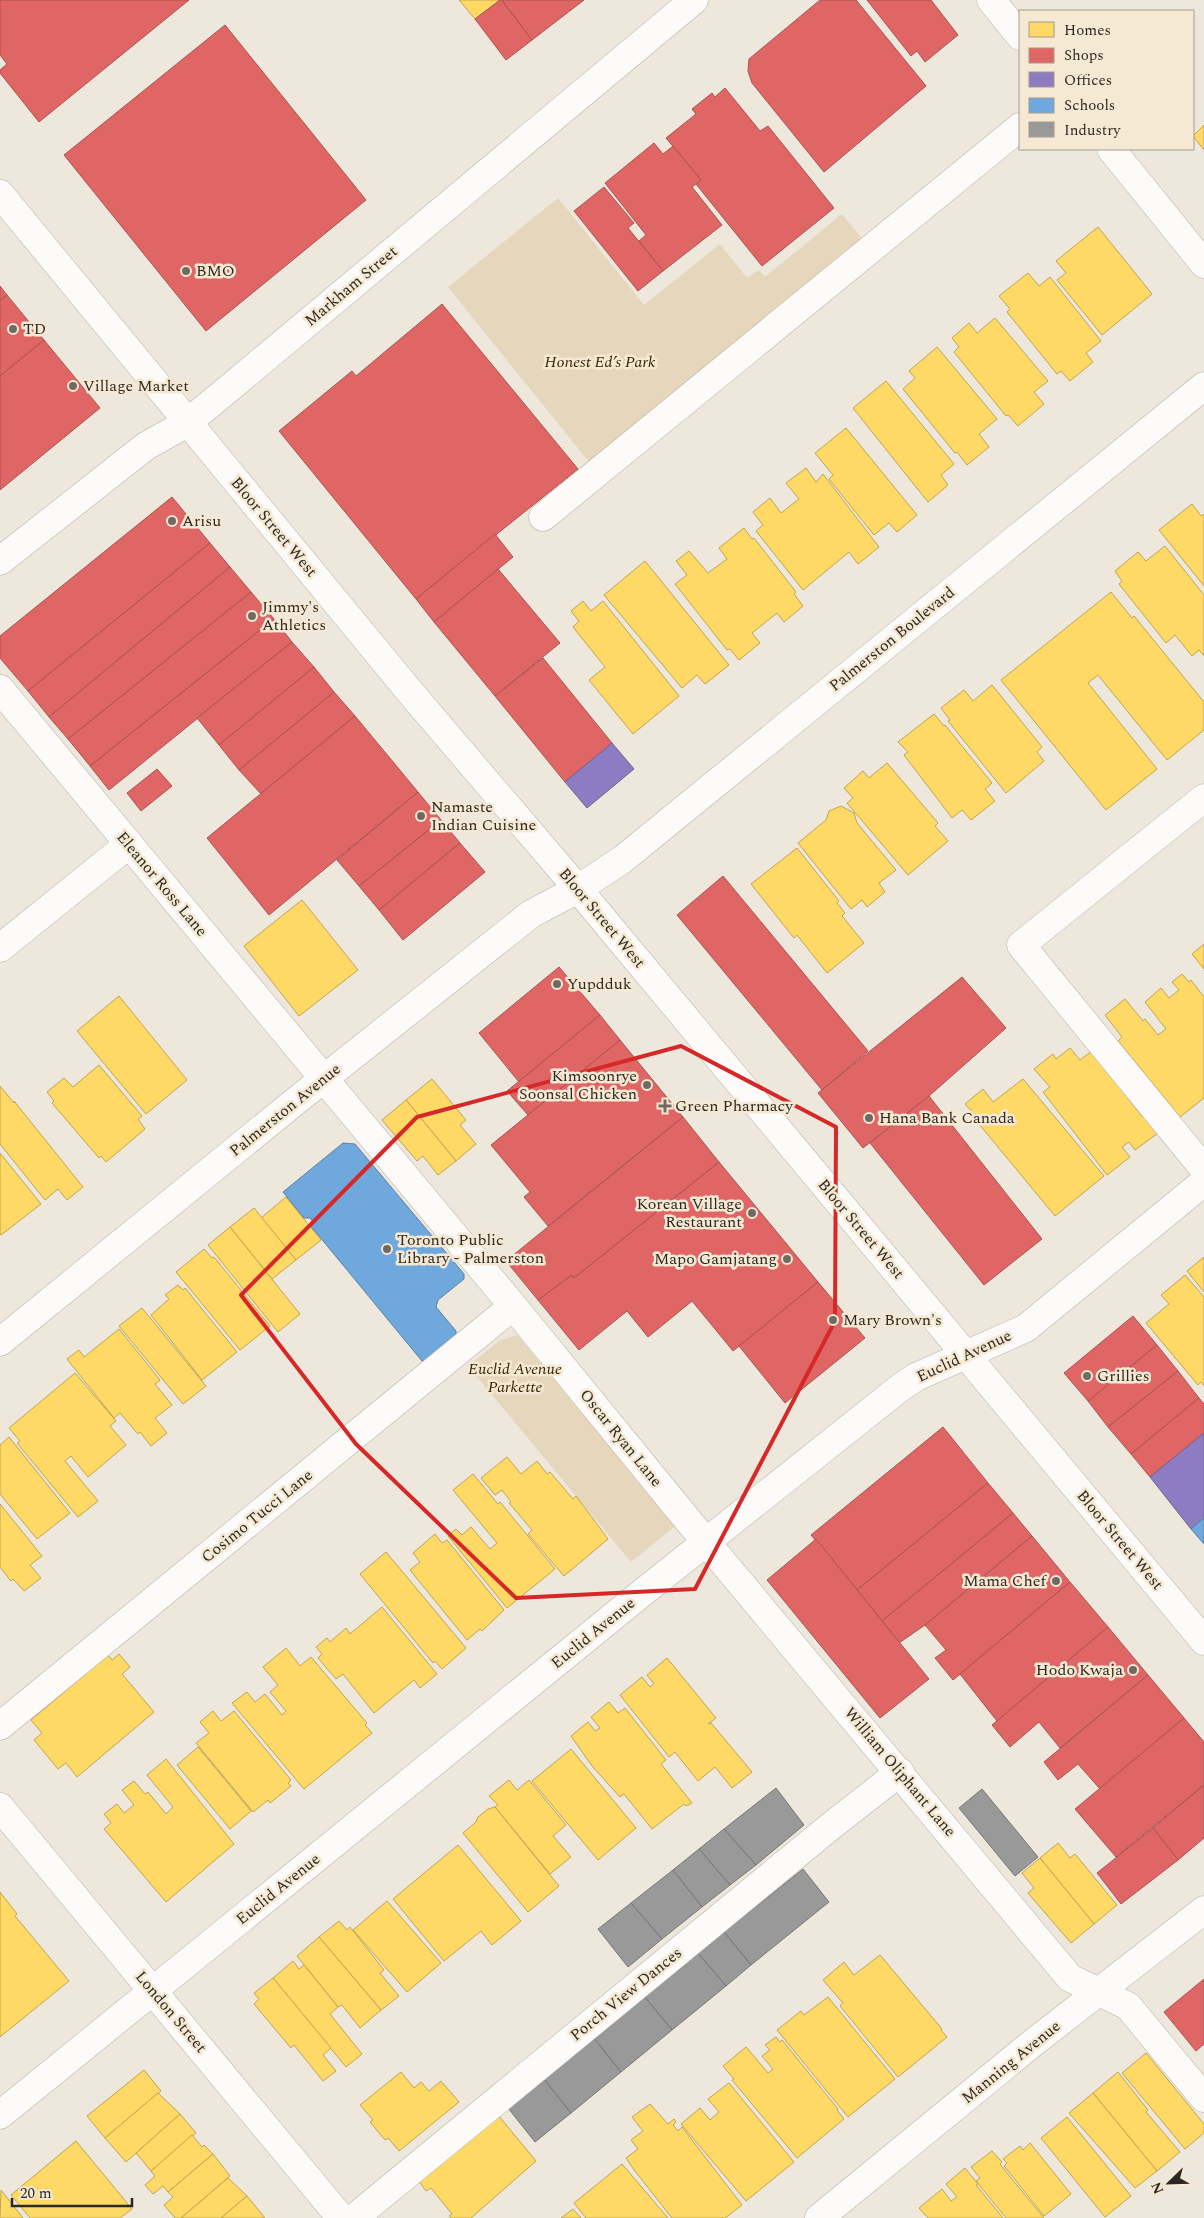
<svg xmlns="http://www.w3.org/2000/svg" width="1204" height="2218" viewBox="0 0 1204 2218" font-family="Spectral,serif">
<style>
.green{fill:#e5d6bc}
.homes{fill:#ffd966;stroke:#c0a451}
.shops{fill:#e06666;stroke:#aa5351}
.offices{fill:#8e7cc3;stroke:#716392}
.schools{fill:#6fa8dc;stroke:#5b82a4}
.industry{fill:#999;stroke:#797775}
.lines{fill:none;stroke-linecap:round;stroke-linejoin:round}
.minor-casing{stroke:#b7b2a9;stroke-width:29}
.major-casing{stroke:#b7b2a9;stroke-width:29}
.minor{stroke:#fcfbfa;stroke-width:28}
.major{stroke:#fcfbfa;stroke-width:28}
.marked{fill:none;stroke:#d62828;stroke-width:4;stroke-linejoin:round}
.poi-dot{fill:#706b62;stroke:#f5e9d4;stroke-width:2}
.labels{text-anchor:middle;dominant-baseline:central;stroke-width:5;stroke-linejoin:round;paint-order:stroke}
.poi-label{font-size:16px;fill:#2d2820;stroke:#f5e9d4;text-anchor:start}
.street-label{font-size:16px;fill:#2d2820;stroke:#f5e9d4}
.park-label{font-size:16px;font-style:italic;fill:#372603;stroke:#f5e9d4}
</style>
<rect width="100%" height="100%" fill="#ede7dc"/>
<g class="green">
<path d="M558 198 644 305 720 244 747 278 759 270 765 277 842 214 863 240 589 462 448 287Z"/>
<path d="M517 1335 675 1526 631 1562 468 1366 499 1341Z"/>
</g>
<g class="homes">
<path d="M459 0H500L475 19Z"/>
<path d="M1204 125V150L1193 136Z"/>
<path d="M1098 227 1152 294 1102 335 1057 280 1066 273 1056 261Z"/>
<path d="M1028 273 1039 286 1050 277 1101 341 1086 353 1093 362 1070 381 1061 371 1057 374 1007 312 1010 309 999 296Z"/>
<path d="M995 318 1048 381 1034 392 1044 404 1018 426 1008 415 1006 416 954 352 959 347 952 338 969 323 977 333Z"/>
<path d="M937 347 997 419 979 434 989 447 967 465 957 452 955 453 903 389 915 378 909 371Z"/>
<path d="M886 381 954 464 941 475 948 485 928 502 853 408Z"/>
<path d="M846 428 917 515 897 532 889 523 874 535 829 479 833 475 815 453Z"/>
<path d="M806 468 816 482 823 474 879 547 858 564 849 552 803 590 756 531 763 525 753 512 770 498 781 513 799 499 786 483Z"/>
<path d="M1192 504 1201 516 1204 514V586L1159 530Z"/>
<path d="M744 528 752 539 754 538 796 592 794 594 803 606 784 622 777 613 752 633 760 643 739 660 730 649 727 650 675 584 687 575 676 561 689 551 708 573 727 559 719 548Z"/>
<path d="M1165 546 1204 595V656L1199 650 1192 656 1175 635 1166 643 1119 584 1122 581 1115 571 1138 552 1146 561Z"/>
<path d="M645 561 729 665 705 684 697 675 682 688 604 595Z"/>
<path d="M1111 592 1132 618 1134 616 1204 702V730L1167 760 1098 675 1088 683 1157 769 1106 810 1001 680Z"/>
<path d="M583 601 591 611 603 601 679 696 633 734 589 680 605 667 573 627 579 621 571 611Z"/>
<path d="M992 685 1042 747 1037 752 1044 761 1006 793 948 721 950 720 941 708 964 690 973 701Z"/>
<path d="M934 714 944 726 945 725 992 783 985 789 995 801 971 820 962 810 952 818 904 755 908 752 898 742Z"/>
<path d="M887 763 938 823 935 826 948 841 908 875 847 803 853 798 844 788 863 771 869 778Z"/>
<path d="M841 806 854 813 857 823 896 870 879 883 885 892 867 907 862 900 851 909 798 843 826 820 829 811Z"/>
<path d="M797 848 839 901 837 903 845 913 842 916 864 943 827 973 797 935 794 938 751 884Z"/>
<path d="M302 900 358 970 299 1016 244 946Z"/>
<path d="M1204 944V969L1192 954Z"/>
<path d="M1182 974 1189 982 1191 980 1204 997V1098L1180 1117 1118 1041 1122 1037 1105 1015 1125 999 1143 1021 1145 1019 1158 1035 1166 1029 1145 1002 1161 988 1169 998 1179 990 1172 982Z"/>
<path d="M119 996 187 1080 146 1114 77 1031Z"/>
<path d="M1070 1048 1080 1060 1092 1051 1137 1110 1158 1133 1135 1150 1129 1142 1122 1147 1130 1157 1107 1175 1043 1092 1050 1087 1034 1069 1053 1054 1056 1059Z"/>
<path d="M99 1065 142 1116 138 1119 145 1129 106 1162 101 1156 99 1158 52 1103 54 1101 47 1092 64 1078 73 1087Z"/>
<path d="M432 1079 466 1120 460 1125 476 1144 456 1161 406 1100Z"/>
<path d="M1023 1079 1104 1176 1055 1216 974 1118 976 1116 965 1104 983 1089 993 1102Z"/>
<path d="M0 1086 14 1103V1101L83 1187 67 1200 58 1189 45 1200 0 1144Z"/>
<path d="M406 1100 456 1161 438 1175 423 1156 417 1161 382 1120Z"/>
<path d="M0 1153 41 1204 1 1235 0 1234Z"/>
<path d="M286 1197 321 1240 296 1260 261 1218Z"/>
<path d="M254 1208 296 1260 272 1279 230 1227Z"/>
<path d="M230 1227 300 1314 278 1332 208 1245Z"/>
<path d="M204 1249 212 1258 214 1257 270 1326 240 1350 176 1272Z"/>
<path d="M1204 1257V1292L1187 1271Z"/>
<path d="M1185 1275 1204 1297V1386L1201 1382 1198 1385 1146 1323 1169 1304 1161 1295Z"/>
<path d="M178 1285 183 1290 185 1288 237 1352 202 1380 151 1315 169 1299 165 1295Z"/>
<path d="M142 1308 206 1386 183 1404 119 1326Z"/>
<path d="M119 1329 160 1380 155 1384 172 1405 155 1418 167 1433 151 1446 140 1432 138 1434 120 1413 114 1418 67 1359 79 1350 84 1357Z"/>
<path d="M75 1373 116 1421 110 1426 126 1445 88 1477 71 1456 65 1461 98 1501 78 1517 17 1443 20 1441 9 1428Z"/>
<path d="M9 1437 70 1513 37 1539 0 1494V1445Z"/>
<path d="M507 1457 521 1474 537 1461 547 1474 550 1472 573 1499 576 1496 608 1539 564 1576 528 1534 532 1530 509 1503 511 1502 502 1490 495 1495 481 1478Z"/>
<path d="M473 1474 498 1504 500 1502 555 1569 507 1608 448 1536 456 1529 462 1535 471 1527 490 1549 497 1543 453 1490Z"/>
<path d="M0 1504 42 1556 30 1565 41 1578 24 1591 13 1579 11 1581 0 1567Z"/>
<path d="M435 1534 442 1543 447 1540 504 1610 482 1631 480 1629 467 1640 410 1570 420 1562 413 1553Z"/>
<path d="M386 1552 466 1648 442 1669 435 1661 433 1663 360 1574Z"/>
<path d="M382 1607 437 1674 420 1688 414 1680 374 1713 343 1674 336 1679 318 1658 322 1654 316 1647 327 1638 330 1642 346 1628 350 1634Z"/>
<path d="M286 1648 300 1666 311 1657 367 1723 365 1725 372 1733 304 1789 232 1703 247 1692 255 1702 265 1694 282 1715 286 1711 270 1692 278 1685 263 1667Z"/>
<path d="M119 1654 130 1667 122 1674 154 1712 77 1777 66 1763 58 1769 34 1740 42 1733 31 1720 108 1655 112 1660Z"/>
<path d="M667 1658 716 1718 708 1724 711 1723 752 1772 732 1788 715 1767 698 1781 675 1752 669 1757 620 1695 642 1677 650 1687 654 1684 647 1675Z"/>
<path d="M609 1702 618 1713 625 1708 666 1760 661 1764 692 1803 686 1806 684 1804 652 1829 624 1794 620 1797 592 1766 571 1736 588 1722 595 1731 600 1728 591 1717Z"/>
<path d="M213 1711 221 1721 234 1711 291 1780 288 1783 291 1786 270 1803 268 1800 253 1812 196 1743 209 1733 200 1722Z"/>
<path d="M198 1747 251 1811 230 1829 177 1765Z"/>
<path d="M571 1749 636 1828 598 1860 532 1781Z"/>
<path d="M166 1759 234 1844 166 1902 104 1829 111 1823 104 1814 117 1804 124 1813 134 1805 122 1790 134 1781 145 1794 148 1792 166 1814 173 1807 147 1775Z"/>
<path d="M509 1780 517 1790 529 1780 566 1825 553 1836 571 1857 550 1874 495 1807 498 1805 489 1796Z"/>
<path d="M495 1807 559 1886 528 1912 463 1833 476 1822 478 1817 488 1809Z"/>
<path d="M1058 1843 1070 1858 1075 1854 1117 1905 1094 1924 1040 1858Z"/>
<path d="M458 1845 521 1921 492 1945 481 1931 444 1961 393 1899Z"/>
<path d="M1040 1858 1094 1924 1071 1943 1028 1893 1034 1888 1022 1873Z"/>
<path d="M0 1892 17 1914 15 1916 69 1981 0 2037Z"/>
<path d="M387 1901 441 1963 407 1992 353 1930Z"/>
<path d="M339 1921 347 1930 350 1927 384 1970 380 1973 399 1996 381 2010 319 1937Z"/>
<path d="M319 1937 381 2010 360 2028 342 2005 338 2007 297 1956Z"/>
<path d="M880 1955 942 2029 941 2030 947 2037 898 2077 840 2006 843 2003 823 1980 844 1962 854 1975Z"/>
<path d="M293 1961 299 1969 304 1965 338 2007 330 2014 362 2054 346 2067 273 1978Z"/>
<path d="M273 1978 331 2048 323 2055 336 2071 323 2081 294 2045 291 2048 254 2004 259 1999 254 1993Z"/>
<path d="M828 1997 895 2079 848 2117 777 2030 801 2011 804 2015Z"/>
<path d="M776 2037 780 2042 782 2040 838 2109 837 2110 844 2119 797 2158 732 2080 734 2079 723 2066 746 2047 768 2073 773 2069 762 2056 770 2050 765 2045Z"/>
<path d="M1146 2053 1204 2124V2133L1185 2149 1122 2073Z"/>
<path d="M144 2070 161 2091 105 2138 87 2116Z"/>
<path d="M401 2072 414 2088 421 2082 429 2091 441 2081 459 2102 399 2151 388 2138 385 2140 370 2122 373 2120 360 2105Z"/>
<path d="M1118 2072 1148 2110 1146 2112 1180 2152 1157 2171 1093 2093Z"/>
<path d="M729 2083 794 2162 746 2201 681 2124 700 2108 710 2120 719 2112 708 2099Z"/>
<path d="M158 2093 180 2114 126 2162 105 2138Z"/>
<path d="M1093 2093 1157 2171 1135 2188 1069 2113Z"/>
<path d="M650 2104 668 2124 674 2119 676 2122 673 2125 678 2131 682 2127 742 2205 725 2218H672L634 2170 626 2158 638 2149 631 2140 643 2131 632 2117Z"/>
<path d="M180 2114 196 2133 151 2171 136 2153Z"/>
<path d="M498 2115 536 2161 471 2218H451L449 2216 452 2214 431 2188 426 2191 419 2181Z"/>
<path d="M1067 2117 1131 2196 1105 2217 1041 2138Z"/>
<path d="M192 2135 202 2147 204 2145 213 2154 168 2192 163 2186 153 2194 145 2185 155 2176 151 2171Z"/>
<path d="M76 2141 132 2209 120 2218H30L11 2195Z"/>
<path d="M1030 2143 1071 2194 1044 2216 1004 2166 1007 2163 1003 2159 1020 2146 1023 2150Z"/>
<path d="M992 2151 1002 2162 1000 2164 1010 2177 1044 2218H1006L976 2181 980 2178 971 2167Z"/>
<path d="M213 2154 230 2176 181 2218H175L164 2205 173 2197 168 2192Z"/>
<path d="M622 2164 668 2218H586L574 2203Z"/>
<path d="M965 2168 978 2184 976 2185 1003 2218H928L919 2208 942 2189 951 2201 957 2197 946 2184Z"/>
<path d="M228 2178 247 2196 221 2218H181Z"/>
<path d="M1 2190 23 2218H0Z"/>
<path d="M247 2196 265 2218H221Z"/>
<path d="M573 2209 581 2218H561Z"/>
</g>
<g class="shops">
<path d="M0 0H189L39 122 0 73V70L7 64 0 55Z"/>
<path d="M500 0H502L532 40 506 60 475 19Z"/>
<path d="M502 0H584L532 40Z"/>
<path d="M820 0H856L926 86 824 172 752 83 748 71 749 59Z"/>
<path d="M867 0H931L958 35 925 62 917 51 911 56Z"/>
<path d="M225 25 366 200 206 331 64 155Z"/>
<path d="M725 88 760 131 768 126 834 208 762 266 696 184 701 180 666 138 696 114 692 109 712 93 715 97Z"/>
<path d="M654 143 663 154 673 146 701 180 692 187 722 225 663 271 639 241 646 235 605 183Z"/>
<path d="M604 187 634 223 628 228 663 271 638 291 574 211Z"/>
<path d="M0 286 7 295 0 301Z"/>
<path d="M7 295 44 340 0 376V301Z"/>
<path d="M442 304 578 469 416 599 279 431 352 371 356 376Z"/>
<path d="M44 340 100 408 0 490V376Z"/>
<path d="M172 497 210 543 28 691 0 658V636Z"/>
<path d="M495 534 513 557 434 622 416 599Z"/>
<path d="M210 543 230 567 49 717 28 691Z"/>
<path d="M230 567 251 592 68 739 49 717Z"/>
<path d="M498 569 560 643 495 696 434 622Z"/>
<path d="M251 592 274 619 90 766 68 739Z"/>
<path d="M274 619 292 642 109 790 90 766Z"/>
<path d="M292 642 314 667 219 745 197 718Z"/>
<path d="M543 658 612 743 565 782 495 696Z"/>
<path d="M314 667 334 692 239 770 219 745Z"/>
<path d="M334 692 355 716 261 794 239 770Z"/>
<path d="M355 716 418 792 269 915 207 838Z"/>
<path d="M157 769 172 786 141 811 127 793Z"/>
<path d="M418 792 441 820 359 886 337 860Z"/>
<path d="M441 820 460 843 379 910 359 886Z"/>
<path d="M460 843 485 872 403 940 379 910Z"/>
<path d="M723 876 868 1051 822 1090 677 915Z"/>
<path d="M559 967 600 1015 519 1082 479 1033Z"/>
<path d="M962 977 1006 1028 929 1096 863 1148 818 1093Z"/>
<path d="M600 1015 620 1040 528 1115 507 1091Z"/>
<path d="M620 1040 683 1117 548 1226 524 1197 530 1192 491 1145Z"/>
<path d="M929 1096 1042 1239 984 1285 870 1143Z"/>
<path d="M683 1117 719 1162 574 1278 572 1275 538 1300 506 1261Z"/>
<path d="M719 1162 818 1282 733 1351 692 1301 648 1337 627 1311 579 1350 538 1300 572 1275 574 1278Z"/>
<path d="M818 1282 865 1338 785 1403 739 1346Z"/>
<path d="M1133 1316 1157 1345 1088 1401 1064 1373Z"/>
<path d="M1157 1345 1178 1371 1108 1427 1088 1401Z"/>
<path d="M1178 1371 1199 1398 1131 1454 1108 1427Z"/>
<path d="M1199 1398 1204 1404V1433L1150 1477 1131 1454Z"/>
<path d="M943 1427 988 1483 857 1590 811 1535Z"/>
<path d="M988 1483 1013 1513 882 1621 857 1590Z"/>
<path d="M1013 1513 1032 1536 925 1625 899 1643 882 1621Z"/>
<path d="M1032 1536 1070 1582 953 1680 935 1658 946 1650 925 1625Z"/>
<path d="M816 1539 929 1679 880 1718 767 1580Z"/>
<path d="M1070 1582 1108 1627 997 1721 960 1674Z"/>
<path d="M1108 1627 1148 1675 1060 1748 1039 1722 1010 1747 992 1725Z"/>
<path d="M1148 1675 1184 1718 1100 1789 1078 1764 1058 1780 1044 1762Z"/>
<path d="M1184 1718 1204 1742V1785L1116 1857 1075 1809Z"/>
<path d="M1204 1785V1838L1178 1860 1153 1828Z"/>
<path d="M1153 1828 1178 1860 1121 1904 1097 1873Z"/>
<path d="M1204 1979V2044L1196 2051 1164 2012Z"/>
</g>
<g class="offices">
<path d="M612 743 634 769 587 808 565 782Z"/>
<path d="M1204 1433V1518L1191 1529 1150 1477Z"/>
</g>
<g class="schools">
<path d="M343 1143 355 1144 464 1274V1279L438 1300 436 1307 456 1331V1336L429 1360 422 1361 310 1225 313 1222 310 1218H304L283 1192Z"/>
<path d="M1204 1518V1544L1191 1529Z"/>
</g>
<g class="industry">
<path d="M776 1788 804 1825 756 1865 724 1829Z"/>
<path d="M982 1789 1038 1857 1015 1876 959 1808Z"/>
<path d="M724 1829 756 1865 730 1885 699 1849Z"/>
<path d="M699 1849 730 1885 702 1907 673 1870Z"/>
<path d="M803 1869 829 1902 751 1965 724 1932Z"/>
<path d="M673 1870 702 1907 662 1939 631 1903Z"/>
<path d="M631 1903 662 1939 628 1967 598 1929Z"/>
<path d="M724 1932 751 1965 726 1986 697 1952Z"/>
<path d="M697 1952 726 1986 672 2030 644 1996Z"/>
<path d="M644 1996 672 2030 621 2072 593 2037Z"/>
<path d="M593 2037 621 2072 571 2113 543 2078Z"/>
<path d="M543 2078 571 2113 535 2142 508 2108Z"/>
</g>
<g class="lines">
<defs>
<g id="minor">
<path d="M991 0 1020 36"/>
<path d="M1111 149 1204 264"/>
<path d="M543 517 1020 127"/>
<path d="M0 561 146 446 187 423 227 390 694 0"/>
<path d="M0 689 513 1306 691 1524 1070 1978 1128 2006 1204 2098"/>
<path d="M1204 798 1021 945 1204 1169"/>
<path d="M0 948 129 844"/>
<path d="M0 1342 297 1100 531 914 578 889 623 859 1204 386"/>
<path d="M0 1726 513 1306"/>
<path d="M0 1807 341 2218"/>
<path d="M0 2115 642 1593 901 1387 916 1377 1026 1328 1204 1182"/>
<path d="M354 2218 831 1826 900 1772"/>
<path d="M819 2218 1034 2042 1204 1910"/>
</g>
<path id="major" d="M0 194 410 692 578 889 1204 1641"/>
</defs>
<use href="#minor" class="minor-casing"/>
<use href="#major" class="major-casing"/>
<use href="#minor" class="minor"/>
<use href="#major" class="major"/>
</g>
<path class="marked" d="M681 1046 836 1127 835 1321 695 1589 516 1598 356 1444 241 1295 417 1117Z"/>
<g class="poi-dot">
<circle cx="186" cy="271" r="5"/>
<circle cx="13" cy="329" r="5"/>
<circle cx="73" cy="386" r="5"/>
<circle cx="172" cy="521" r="5"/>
<circle cx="252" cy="616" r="5"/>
<circle cx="421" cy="816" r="5"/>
<circle cx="557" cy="984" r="5"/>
<circle cx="647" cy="1085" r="5"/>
<path d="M662.5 1098.5h5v5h5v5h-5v5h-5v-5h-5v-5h5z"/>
<circle cx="869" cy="1118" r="5"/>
<circle cx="752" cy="1213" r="5"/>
<circle cx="387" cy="1249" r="5"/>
<circle cx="787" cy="1259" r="5"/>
<circle cx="833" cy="1320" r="5"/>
<circle cx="1087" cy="1376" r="5"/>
<circle cx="1056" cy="1581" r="5"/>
<circle cx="1133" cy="1670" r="5"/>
</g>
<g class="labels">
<g class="poi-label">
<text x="196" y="271">BMO</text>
<text x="23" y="329">TD</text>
<text x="83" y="386">Village Market</text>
<text x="182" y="521">Arisu</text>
<text x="262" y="607">Jimmy's<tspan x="262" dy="18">Athletics</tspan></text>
<text x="431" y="807">Namaste<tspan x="431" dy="18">Indian Cuisine</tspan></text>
<text x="567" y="984">Yupdduk</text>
<text x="637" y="1076" text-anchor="end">Kimsoonrye<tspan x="637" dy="18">Soonsal Chicken</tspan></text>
<text x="675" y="1106">Green Pharmacy</text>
<text x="879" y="1118">Hana Bank Canada</text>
<text x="742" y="1204" text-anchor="end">Korean Village<tspan x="742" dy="18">Restaurant</tspan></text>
<text x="397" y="1240">Toronto Public<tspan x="397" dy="18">Library - Palmerston</tspan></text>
<text x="777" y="1259" text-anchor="end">Mapo Gamjatang</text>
<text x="843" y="1320">Mary Brown's</text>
<text x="1097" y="1376">Grillies</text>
<text x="1046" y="1581" text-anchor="end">Mama Chef</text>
<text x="1123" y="1670" text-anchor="end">Hodo Kwaja</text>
</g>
<g class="street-label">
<text transform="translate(351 286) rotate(-40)">Markham Street</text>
<text transform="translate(274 527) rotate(50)">Bloor Street West</text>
<text transform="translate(892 639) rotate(-39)">Palmerston Boulevard</text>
<text transform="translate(162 884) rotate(50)">Eleanor Ross Lane</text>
<text transform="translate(602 918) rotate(50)">Bloor Street West</text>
<text transform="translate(285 1110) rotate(-39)">Palmerston Avenue</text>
<text transform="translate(861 1229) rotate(50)">Bloor Street West</text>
<text transform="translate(964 1356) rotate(-25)">Euclid Avenue</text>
<text transform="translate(621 1438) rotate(51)">Oscar Ryan Lane</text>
<text transform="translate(257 1516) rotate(-39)">Cosimo Tucci Lane</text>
<text transform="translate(1120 1540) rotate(50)">Bloor Street West</text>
<text transform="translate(593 1633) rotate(-39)">Euclid Avenue</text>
<text transform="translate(900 1772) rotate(50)">William Oliphant Lane</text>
<text transform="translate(278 1889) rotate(-39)">Euclid Avenue</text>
<text transform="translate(626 1994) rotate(-39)">Porch View Dances</text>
<text transform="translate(171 2012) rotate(50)">London Street</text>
<text transform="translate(1011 2062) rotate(-39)">Manning Avenue</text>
</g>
<g class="park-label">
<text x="600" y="362">Honest Ed’s Park</text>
<text x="515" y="1369">Euclid Avenue<tspan x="515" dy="18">Parkette</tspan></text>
</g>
</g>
<rect x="1019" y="10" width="175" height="140" fill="#f5e9d4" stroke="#a59c8c"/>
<rect x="1029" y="22" width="25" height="15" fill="#ffd966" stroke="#a59c8c"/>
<text x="1064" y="35" font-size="15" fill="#2d2820">Homes</text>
<rect x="1029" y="48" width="25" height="15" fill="#e06666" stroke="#a59c8c"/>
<text x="1064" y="60" font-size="15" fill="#2d2820">Shops</text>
<rect x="1029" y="72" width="25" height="15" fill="#8e7cc3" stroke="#a59c8c"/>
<text x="1064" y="85" font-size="15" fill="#2d2820">Offices</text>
<rect x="1029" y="98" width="25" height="15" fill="#6fa8dc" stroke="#a59c8c"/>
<text x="1064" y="110" font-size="15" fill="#2d2820">Schools</text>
<rect x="1029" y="122" width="25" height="15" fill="#999999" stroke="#a59c8c"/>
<text x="1064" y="135" font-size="15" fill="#2d2820">Industry</text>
<g transform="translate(1169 2183) rotate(247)" stroke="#f5e9d4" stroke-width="4" paint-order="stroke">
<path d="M0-4L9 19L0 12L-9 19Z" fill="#2d2820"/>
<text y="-8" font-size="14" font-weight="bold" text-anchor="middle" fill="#2d2820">N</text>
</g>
<path d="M12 2198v8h120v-8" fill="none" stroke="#2d2820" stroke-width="2.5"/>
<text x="20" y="2198" font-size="15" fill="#2d2820" stroke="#f5e9d4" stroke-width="4" paint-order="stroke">20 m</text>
</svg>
